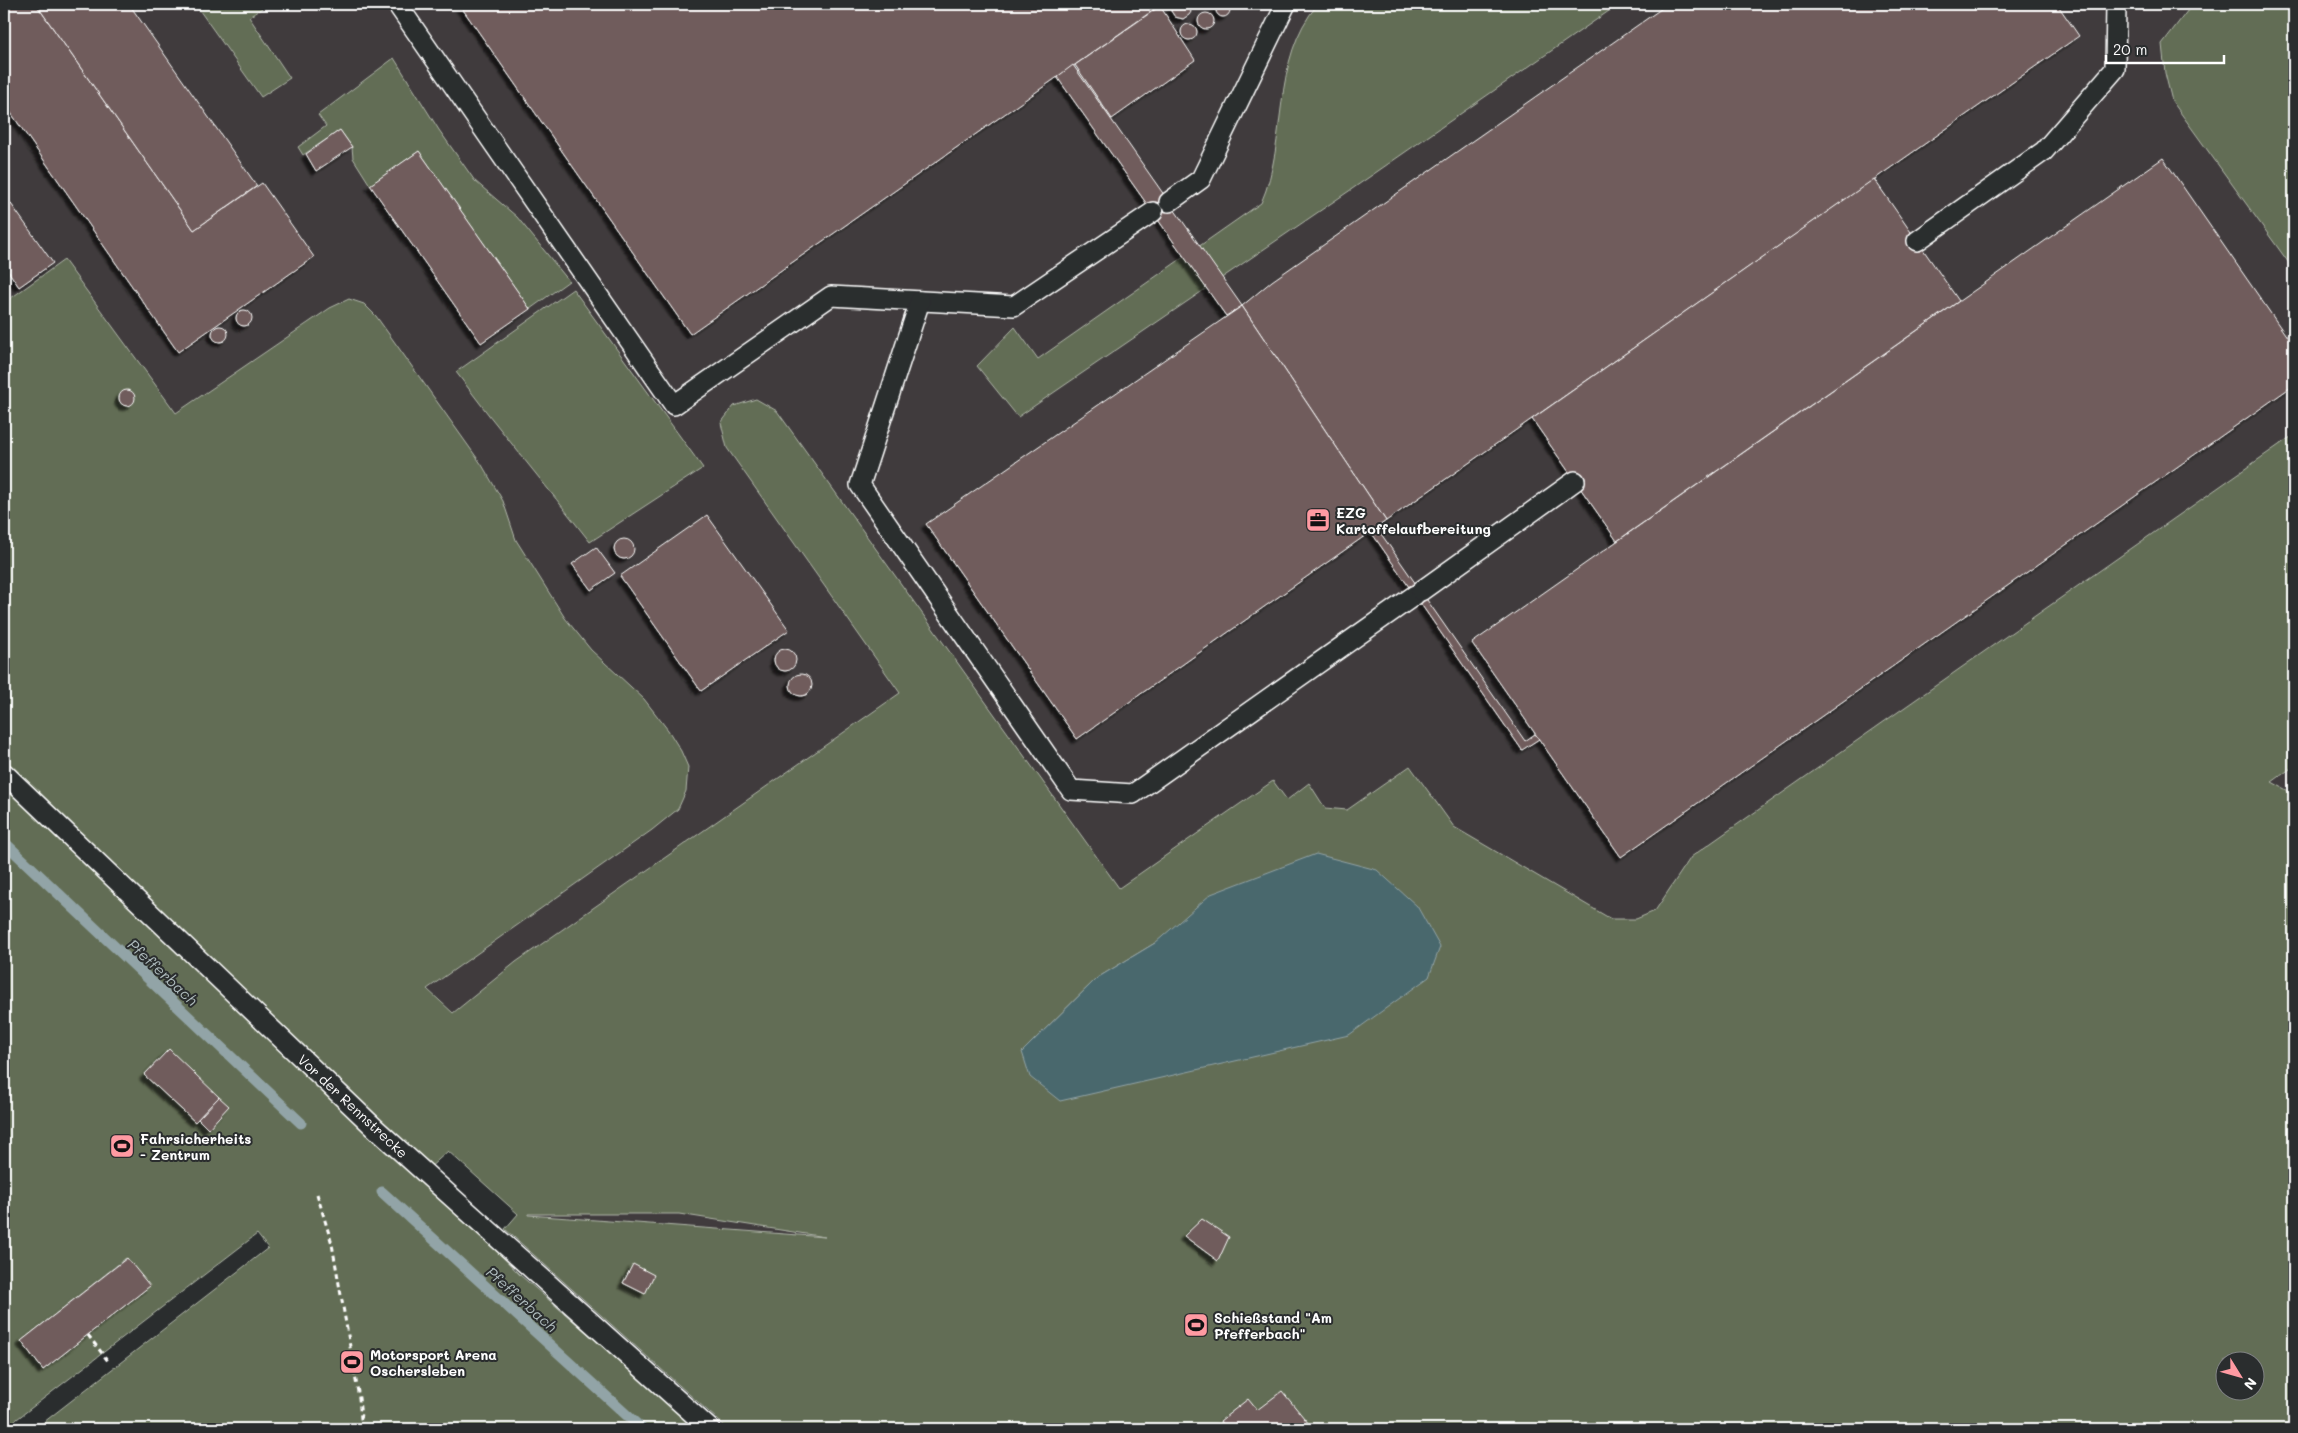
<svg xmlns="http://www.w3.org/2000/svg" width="2298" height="1433" viewBox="0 0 2298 1433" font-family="Mali,sans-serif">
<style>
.built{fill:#3f3b3c;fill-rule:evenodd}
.green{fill:#626d54;stroke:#b0b6aa;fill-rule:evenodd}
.water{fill:#4a676d;stroke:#92a4a7}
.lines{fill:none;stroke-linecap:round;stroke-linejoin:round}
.stream{stroke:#92a4a7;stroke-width:11}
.building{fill:#6f5c5b;stroke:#fff;filter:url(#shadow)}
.service-casing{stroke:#fff;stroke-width:22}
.path{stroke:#fff;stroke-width:3;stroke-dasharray:5 4;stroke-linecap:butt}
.service{stroke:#2a2d2e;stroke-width:19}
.labels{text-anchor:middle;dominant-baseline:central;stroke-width:4;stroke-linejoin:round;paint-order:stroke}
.poi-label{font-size:14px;font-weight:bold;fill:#fff;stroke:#2a2d2e;text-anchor:start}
.street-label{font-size:14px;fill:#fff;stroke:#2a2d2e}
.water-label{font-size:15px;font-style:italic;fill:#aebbbd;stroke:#2a2d2e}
</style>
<defs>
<filter id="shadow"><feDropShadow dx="-4.5" dy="4.5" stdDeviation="1" flood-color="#0009"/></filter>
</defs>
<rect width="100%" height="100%" fill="#2a2d2e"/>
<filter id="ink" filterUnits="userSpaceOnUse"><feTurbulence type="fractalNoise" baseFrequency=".02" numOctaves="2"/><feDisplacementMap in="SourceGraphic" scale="10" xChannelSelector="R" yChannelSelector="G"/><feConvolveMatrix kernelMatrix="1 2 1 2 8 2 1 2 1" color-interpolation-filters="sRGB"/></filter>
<g filter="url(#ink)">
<path class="built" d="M4 4H2294V1429L853 1259 519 1214 453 1013 4 587ZM2226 1360H2256V1390H2226Z"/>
<g class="green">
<path d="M195 4H268L249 17 290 78 261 97Z"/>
<path d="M1318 4H1619L1352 189 1018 417 977 366 1015 327 1038 359 1261 203C1289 140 1270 60 1318 4Z"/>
<path d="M2196 4H2294V270L2172 101 2165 73 2162 44 2188 10Z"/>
<path d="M394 58 439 130 475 181 517 217 569 281 530 309 419 151 370 185 353 158 352 147 340 130 303 155 298 147 326 126 318 115Z"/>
<path d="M64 260 176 413 330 308 349 299 364 304 376 316 482 465 503 501 516 540 565 618 591 650 644 699 668 730 681 751 688 767 686 791 678 809 652 830 427 989 453 1013 516 962 900 693 727 448 721 423 734 406 756 399 777 411 1119 888 1273 781 1287 800 1309 783 1325 808 1347 810 1410 766 1454 827 1611 919H1636L1655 911 1691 857 2289 438 2294 437V766L2272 782 2294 794V1429H728L505 1229 518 1214 448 1151 417 1179 490 1244 520 1275 698 1429H35L268 1248 257 1234 4 1429V303ZM1155 943 1023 1051 1097 978ZM528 1214H679L825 1237 528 1215ZM126 1258 149 1286 43 1370 21 1341ZM2226 1360H2256V1390H2226Z"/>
<path d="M573 289 703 468 590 542C546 485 499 430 456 372Z"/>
</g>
<path class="water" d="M1316 854 1377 870 1417 906 1440 947 1429 977 1349 1035 1060 1101 1030 1077 1022 1052 1097 978 1155 943 1211 894Z"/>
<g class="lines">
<g class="stream">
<path d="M4 842 301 1123"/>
<path d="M382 1192 642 1429"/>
</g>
</g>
<g class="building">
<circle cx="1223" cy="10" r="7"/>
<path d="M4 4H36L194 230 262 183 314 257 178 352 4 103Z"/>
<path d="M36 4H129L257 186 194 230Z"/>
<path d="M459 4H1162L690 334Z"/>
<path d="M1173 4H1188L1191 12 1189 15 1183 19 1175 17 1171 11Z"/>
<path d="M1668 4H2057L2079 36 1386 521 1242 306 1272 281Z"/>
<path d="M1160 6 1195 60 1112 119 1075 65Z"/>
<circle cx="1206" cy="21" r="8"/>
<circle cx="1189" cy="32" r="8"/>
<path d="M1073 65 1242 306 1226 316 1057 77Z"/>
<path d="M340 130 352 147 316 171 306 154Z"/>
<path d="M419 151 530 309 481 343 370 185Z"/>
<path d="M2163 158 2294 347V385L1621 857 1472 643Z"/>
<path d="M1874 179 1959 301 1617 541 1532 419Z"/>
<path d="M4 194 53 263 19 287 4 265Z"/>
<path d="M1242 306 1386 521 1077 739 926 524Z"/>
<circle cx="244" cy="318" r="8"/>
<circle cx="220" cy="334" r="8"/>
<circle cx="127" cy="398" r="8"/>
<path d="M707 515 789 630 701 691 620 576Z"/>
<path d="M1377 528 1525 741 1535 734 1539 739 1522 750 1371 532Z"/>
<circle cx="624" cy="549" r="10"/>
<path d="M596 547 615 573 591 590 572 564Z"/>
<circle cx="785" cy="660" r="11"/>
<circle cx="801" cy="685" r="11"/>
<path d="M169 1049 219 1097 195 1122 144 1075Z"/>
<path d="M219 1097 229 1106 208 1129 198 1119Z"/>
<path d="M1202 1219 1229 1237 1218 1261 1184 1236Z"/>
<path d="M127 1258 150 1286 43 1370 21 1341Z"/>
<path d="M633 1264 654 1275 645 1294 623 1283Z"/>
<path d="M1282 1391 1313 1429H1226L1220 1421 1248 1399 1257 1410Z"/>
<path d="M210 1423 213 1429H198Z"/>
</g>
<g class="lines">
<defs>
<g id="service">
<path d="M397 4 674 405 831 296 1014 306 1153 212"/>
<path d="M1169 202 1201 179 1286 4"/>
<path d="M1917 241 2044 151 2115 69 2116 4"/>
<path d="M920 301 860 485 1071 790 1133 794 1415 595"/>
<path d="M1421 591 1575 481"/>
<path d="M4 773 376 1129 710 1429"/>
</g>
</defs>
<use href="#service" class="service-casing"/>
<g class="path">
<path d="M4 154 10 149"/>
<path d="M317 1194 332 1244 359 1398 362 1429"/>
<path d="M88 1335 108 1361"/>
</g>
<use href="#service" class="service"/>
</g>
</g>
<defs>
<symbol id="office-square" viewBox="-11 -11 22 22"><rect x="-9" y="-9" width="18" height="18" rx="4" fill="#ff9aa2" stroke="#2a2d2e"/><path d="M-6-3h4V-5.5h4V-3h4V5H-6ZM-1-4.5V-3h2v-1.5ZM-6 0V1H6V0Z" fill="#111"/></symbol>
<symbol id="stadium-square" viewBox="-11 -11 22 22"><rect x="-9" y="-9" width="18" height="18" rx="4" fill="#ff9aa2" stroke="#2a2d2e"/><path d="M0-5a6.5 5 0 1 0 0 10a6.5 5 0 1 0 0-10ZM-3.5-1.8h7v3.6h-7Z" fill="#111"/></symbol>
</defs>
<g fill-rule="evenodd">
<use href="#office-square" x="1304" y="506" width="28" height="28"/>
<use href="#stadium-square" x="108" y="1132" width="28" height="28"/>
<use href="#stadium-square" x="1182" y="1311" width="28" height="28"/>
<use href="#stadium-square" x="338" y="1348" width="28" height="28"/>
</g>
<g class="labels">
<g class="poi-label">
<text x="1336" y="512">EZG<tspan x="1336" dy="16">Kartoffelaufbereitung</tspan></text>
<text x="140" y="1138">Fahrsicherheits<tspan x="140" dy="16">- Zentrum</tspan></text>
<text x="1214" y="1317">Schießstand "Am<tspan x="1214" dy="16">Pfefferbach"</tspan></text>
<text x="370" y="1354">Motorsport Arena<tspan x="370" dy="16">Oschersleben</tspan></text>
</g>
<g class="street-label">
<text transform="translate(353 1106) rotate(43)">Vor der Rennstrecke</text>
</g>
<g class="water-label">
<text transform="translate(163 972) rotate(43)">Pfefferbach</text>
<text transform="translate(522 1299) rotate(42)">Pfefferbach</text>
</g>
</g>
<rect width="2298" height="1433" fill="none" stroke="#2a2d2e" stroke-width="20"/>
<rect x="10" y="10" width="2278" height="1413" fill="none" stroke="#fff" stroke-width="2" filter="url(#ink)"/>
<g transform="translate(2240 1376) rotate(127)"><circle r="24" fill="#2a2d2e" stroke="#7f8182"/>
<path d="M0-4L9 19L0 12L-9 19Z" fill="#ff9aa2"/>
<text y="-8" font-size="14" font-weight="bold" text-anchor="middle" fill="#ffffff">N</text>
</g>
<path d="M2106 55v8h118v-8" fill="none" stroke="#ffffff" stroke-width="2.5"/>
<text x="2113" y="55" font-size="15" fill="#ffffff" stroke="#2a2d2e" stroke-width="4" paint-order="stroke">20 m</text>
</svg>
